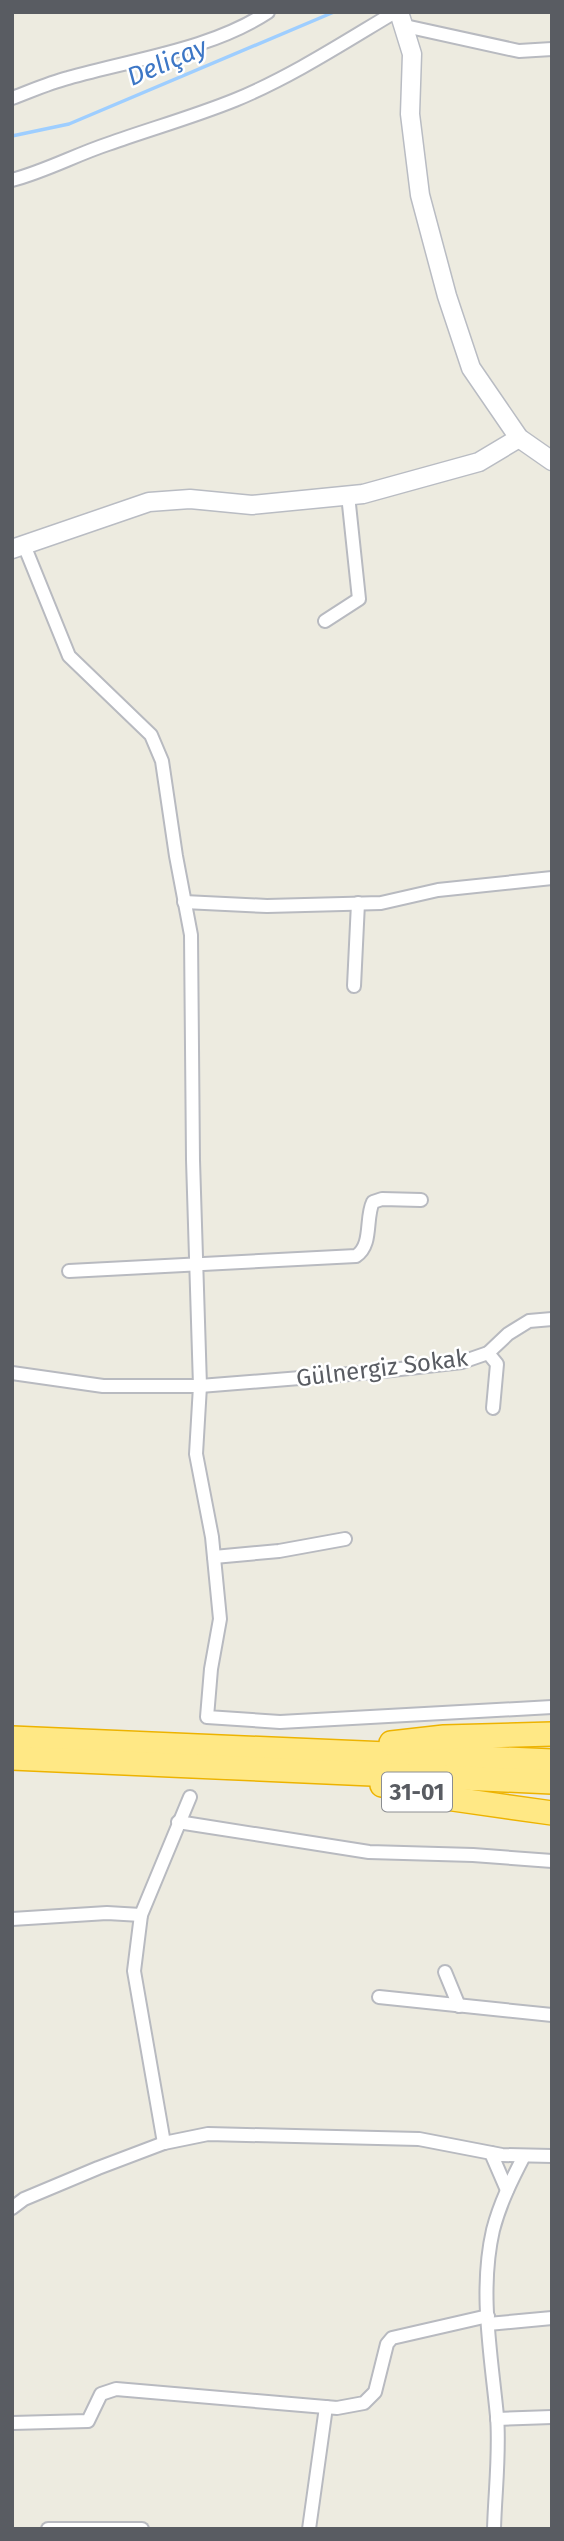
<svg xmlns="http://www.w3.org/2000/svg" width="564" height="2541" viewBox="0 0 564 2541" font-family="'Fira Sans',sans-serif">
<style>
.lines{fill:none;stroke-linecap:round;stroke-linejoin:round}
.stream{stroke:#9eceff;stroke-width:3.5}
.street-casing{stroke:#b8bac0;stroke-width:16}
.secondary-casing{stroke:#b9bcc3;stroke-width:21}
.highway-casing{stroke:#edb300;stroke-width:26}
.street{stroke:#fff;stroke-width:12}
.secondary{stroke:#fff;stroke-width:18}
.highway{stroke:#ffe885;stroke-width:23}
.labels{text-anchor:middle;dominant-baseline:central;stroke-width:5;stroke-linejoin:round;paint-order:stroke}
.shield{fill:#fff;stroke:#8b8d91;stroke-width:2}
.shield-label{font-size:23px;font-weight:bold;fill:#595c62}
.street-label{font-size:24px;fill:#595c62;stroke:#fff}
.water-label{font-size:26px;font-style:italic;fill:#3d77c6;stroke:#fff}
</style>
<rect width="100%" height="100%" fill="#edebe0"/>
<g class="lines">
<path class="stream" d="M12 136 69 124 334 12"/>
<defs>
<g id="street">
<path d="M405 26 519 51 552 49"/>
<path d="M12 98C31 91 49 83 68 78 134 59 210 50 268 12"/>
<path d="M12 180C46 171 75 155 108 144 150 129 193 117 235 100 291 77 343 43 395 12"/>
<path d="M24 545 69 656 151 735 162 761 176 856 191 935 193 1160 200 1386 196 1454 212 1537 220 1619 211 1669 207 1717 280 1722 552 1707"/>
<path d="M325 621 359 599 348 495"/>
<path d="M184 902 267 906 381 903 438 890 552 878"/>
<path d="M354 986 358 903"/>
<path d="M69 1271 356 1256C373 1245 365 1218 373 1202L382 1199 421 1200"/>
<path d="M488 1353 497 1364 493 1408"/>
<path d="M12 1373 103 1386H200L374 1372 462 1362 488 1353 508 1334 529 1321 552 1319"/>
<path d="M214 1557 279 1551 345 1539"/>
<path d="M178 1822 369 1852 473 1855 552 1861"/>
<path d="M12 1919 107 1913 141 1915"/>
<path d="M445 1972 459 2006"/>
<path d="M379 1997 552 2015"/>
<path d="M164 2143 134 1971 141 1915 190 1797"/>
<path d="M491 2153 507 2190"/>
<path d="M12 2208 24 2199 98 2168 164 2143 208 2134 419 2139 502 2155 552 2156"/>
<path d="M488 2324 552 2318"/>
<path d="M497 2419 552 2417"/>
<path d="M12 2423 88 2421 101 2394 116 2389 337 2408 364 2403 375 2392 387 2344 392 2338 488 2316"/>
<path d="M48 2529H142"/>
<path d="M309 2529 326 2407"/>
<path d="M494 2529C495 2492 500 2453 497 2416 491 2354 479 2291 493 2230 500 2203 512 2179 524 2156"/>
</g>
<g id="secondary">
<path d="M399 12 412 54 410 114 420 195 447 296 471 368 519 438 552 461"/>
<path d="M12 549 149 502 190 499 252 505 363 494 479 462 519 438"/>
</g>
<g id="highway">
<path d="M12 1738 552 1761"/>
<path d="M391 1743 444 1737 552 1734"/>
<path d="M12 1758 552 1782"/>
<path d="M382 1785 453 1799 552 1813"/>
</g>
</defs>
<use href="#street" class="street-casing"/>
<use href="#secondary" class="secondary-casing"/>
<use href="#highway" class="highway-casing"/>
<use href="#street" class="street"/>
<use href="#secondary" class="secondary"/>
<use href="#highway" class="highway"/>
</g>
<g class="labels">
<rect class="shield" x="382" y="1772.5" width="70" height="39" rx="5"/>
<g class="shield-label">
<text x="417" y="1792">31-01</text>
</g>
<g class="street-label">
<text transform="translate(382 1368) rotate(-7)">Gülnergiz Sokak</text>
</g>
<g class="water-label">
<text transform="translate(167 62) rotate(-23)">Deliçay</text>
</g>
</g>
<rect width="564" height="2541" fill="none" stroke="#595c62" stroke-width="28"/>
</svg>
